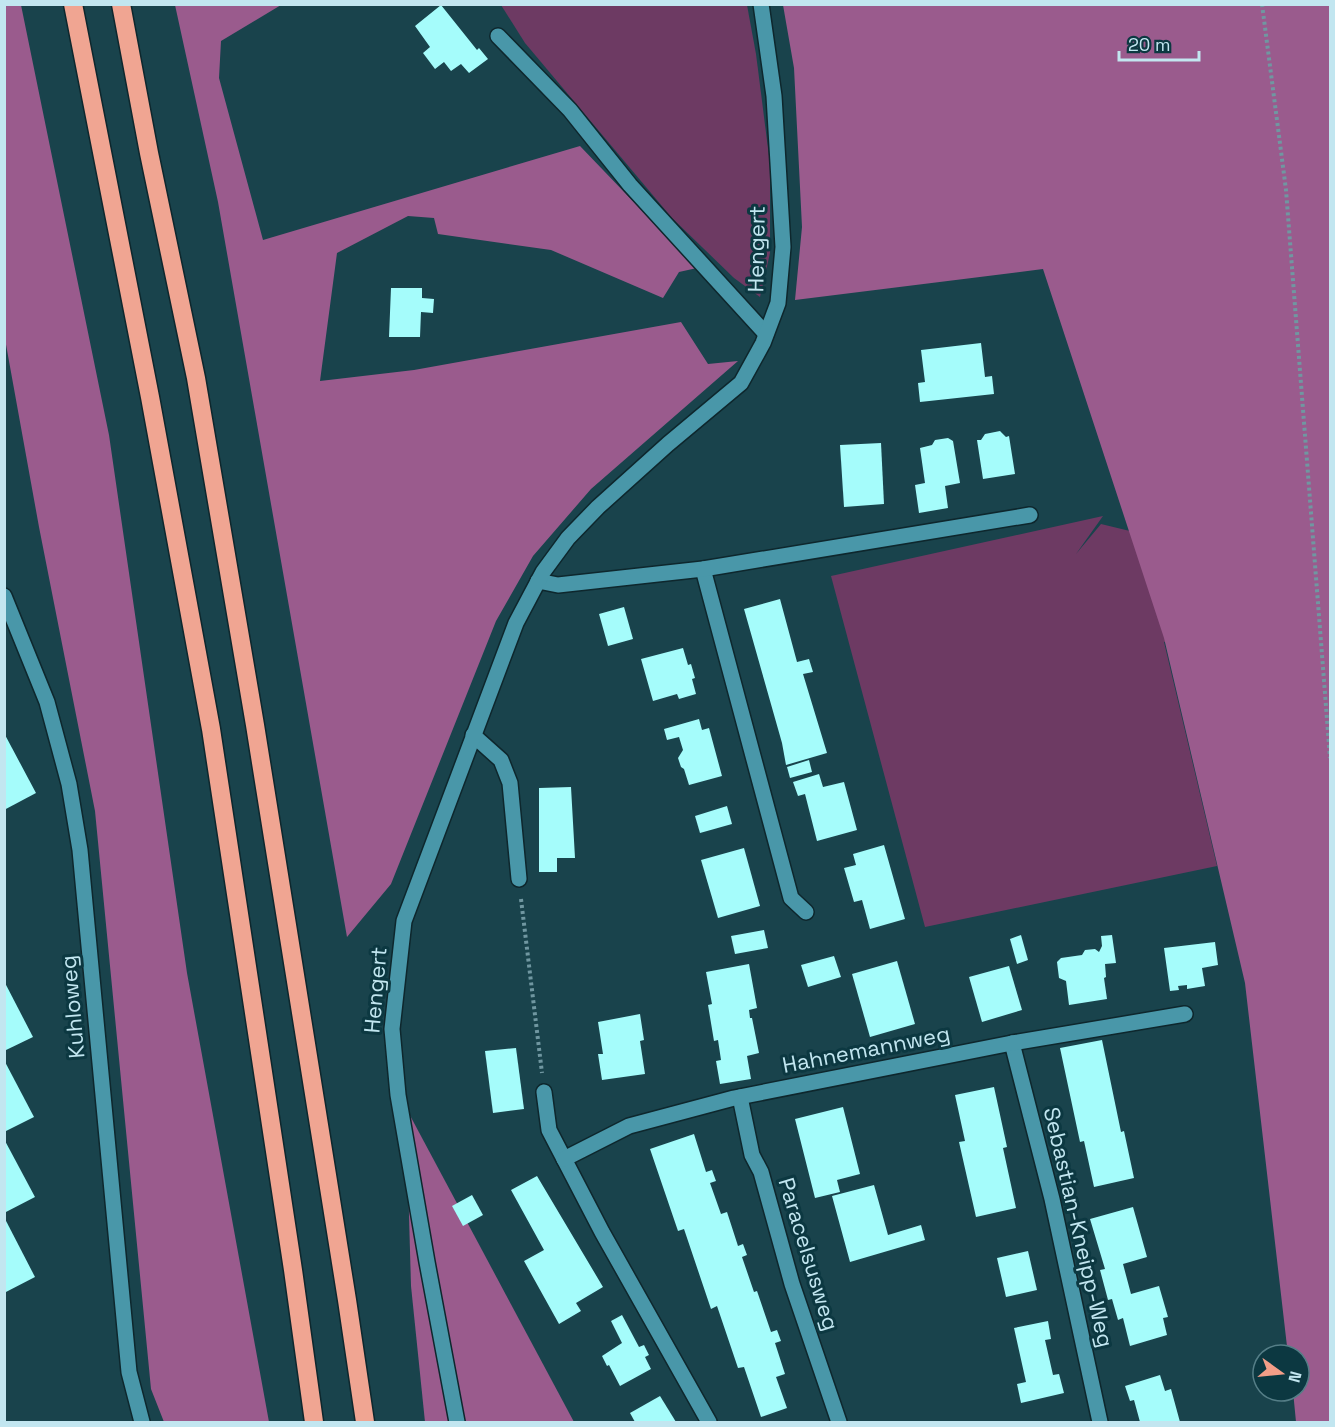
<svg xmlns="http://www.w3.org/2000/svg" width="1335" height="1427" viewBox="0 0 1335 1427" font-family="'Space Grotesk',sans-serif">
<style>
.green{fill:#6d3a63}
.forest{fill:#9a5b8d}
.building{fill:#a5fcfb}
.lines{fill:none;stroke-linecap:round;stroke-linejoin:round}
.minor-casing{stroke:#0e272d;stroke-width:18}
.highway-casing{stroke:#0e272d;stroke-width:21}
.path{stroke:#7097a1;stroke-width:4;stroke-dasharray:3 3;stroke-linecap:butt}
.minor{stroke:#4997a9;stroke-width:15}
.highway{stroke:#f0a592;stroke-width:18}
.labels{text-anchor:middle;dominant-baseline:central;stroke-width:6;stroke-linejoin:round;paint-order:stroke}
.street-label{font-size:22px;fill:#c2e6f0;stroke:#0c3841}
</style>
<rect width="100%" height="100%" fill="#19434c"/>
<g class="green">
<path d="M501 5H747L756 54 770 164V253L760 297 734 278 672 218 525 43Z"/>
<path d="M1103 516 1076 554 1101 524 1134 532 1167 641 1164 642 1217 866 925 927 831 576Z"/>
</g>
<g class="forest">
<path d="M4 5H21L109 435 187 973 269 1422H164L151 1389 95 811 39 527 5 339Z"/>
<path d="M175 5H281L221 41 219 78 263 240 580 146 697 268 679 272 663 298 551 250 438 234 434 218 408 216 337 253 320 381 414 370 681 322 708 364 738 361 591 489 533 556 496 621 391 884 347 937 218 202Z"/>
<path d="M783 5H1330V1422H1296L1293 1391H1299V1355H1288L1245 983 1164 638 1043 269 795 300 802 227 794 68Z"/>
<path d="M406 1108 574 1422H425L411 1286Z"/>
</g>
<g class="building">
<path d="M441 5 477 50 479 48 488 59 469 73 461 64 451 71 444 62 435 69 423 53 430 47 415 26Z"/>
<path d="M391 288H422V298L434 299 433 313 421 312 420 337H389Z"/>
<path d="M981 343 985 377 992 376 994 394 920 402 918 383 925 382 921 350Z"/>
<path d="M1000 431 1006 437 1009 436 1015 474 983 479 977 440H981L985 434Z"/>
<path d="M948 438 953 441 960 483 945 486 948 508 919 513 915 485 925 483 920 448 932 445 935 440Z"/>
<path d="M881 443 884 504 844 507 840 445Z"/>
<path d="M780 599 797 662 809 659 813 672 803 674 827 753 786 765 782 743 744 609Z"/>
<path d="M624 607 633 639 608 646 599 614Z"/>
<path d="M683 648 688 665 691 664 695 678 692 679 696 694 679 699 677 694 653 701 641 659Z"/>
<path d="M699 719 702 730 709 728 722 776 689 785 684 769 681 767 678 758 683 750 679 737 667 740 664 729Z"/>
<path d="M4 733 36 793 4 810Z"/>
<path d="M809 760 812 772 790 778 787 767Z"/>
<path d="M819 774 823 787 844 782 857 830 817 841 805 794 798 796 793 782Z"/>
<path d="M571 787 575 858H557V872H539V788Z"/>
<path d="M727 806 732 824 700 833 695 816Z"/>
<path d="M884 845 905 919 870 929 862 900 854 902 844 868 856 865 853 854Z"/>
<path d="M744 848 760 906 718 918 701 860Z"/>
<path d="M764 930 768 948 735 954 731 936Z"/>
<path d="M1021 935 1028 960 1017 964 1010 939Z"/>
<path d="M1112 935 1116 963 1105 964 1106 977 1104 978 1107 999 1069 1005 1066 981 1059 978 1057 962 1061 958 1082 955 1085 950 1095 949 1099 952 1102 946 1101 936Z"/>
<path d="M1215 942 1218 965 1202 968 1205 986 1187 989V985L1178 986 1179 990 1170 991 1164 948Z"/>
<path d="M834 956 841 977 808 987 801 965Z"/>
<path d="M897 961 915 1024 870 1037 852 974Z"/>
<path d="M749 964 757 1008 749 1010 750 1018H752L759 1053 747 1056 751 1079 720 1084 716 1061 721 1060 718 1040 714 1041 708 1005 712 1004 706 972Z"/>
<path d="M1009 966 1022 1010 982 1022 969 977Z"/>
<path d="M4 981 33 1037 4 1051Z"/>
<path d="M640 1014 644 1040 640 1041 645 1074 602 1080 598 1054H603L598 1022Z"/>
<path d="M1102 1040 1121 1132 1124 1131 1134 1178 1094 1187 1084 1141 1080 1142 1060 1048Z"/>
<path d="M516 1048 524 1109 493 1113 485 1051Z"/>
<path d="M4 1060 34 1117 4 1132Z"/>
<path d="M994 1087 1007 1147 1003 1148 1016 1208 976 1217 959 1142 965 1141 955 1095Z"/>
<path d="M843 1107 860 1174 837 1180 840 1192 815 1198 795 1119Z"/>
<path d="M694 1134 706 1172 712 1170 716 1181 710 1183 721 1214 727 1212 738 1246 743 1244 747 1255 742 1257 754 1292 757 1291 771 1332 777 1330 781 1341 775 1343 785 1374 776 1377 787 1408 761 1417 744 1367 738 1368 717 1306 711 1309 684 1229 678 1231 650 1149Z"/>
<path d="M4 1139 35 1197 4 1213Z"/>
<path d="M537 1176 603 1287 576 1303 581 1311 559 1324 524 1261 544 1250 511 1190Z"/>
<path d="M874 1185 888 1235 921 1225 925 1240 850 1262 832 1196Z"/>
<path d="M472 1195 483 1215 463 1226 452 1206Z"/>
<path d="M1133 1207 1147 1257 1123 1264 1131 1294 1159 1286 1168 1317 1163 1318 1167 1335 1130 1346 1123 1318 1118 1320 1112 1299 1108 1300 1100 1270 1105 1269 1090 1219Z"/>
<path d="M4 1217 35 1277 4 1293Z"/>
<path d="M1028 1251 1037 1290 1006 1297 997 1258Z"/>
<path d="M622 1315 639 1347 644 1345 649 1355 645 1357 651 1369 620 1386 609 1365 607 1366 602 1356 622 1343 611 1321Z"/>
<path d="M1048 1321 1051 1339 1045 1340 1053 1375 1059 1374 1064 1393 1021 1403 1017 1384 1026 1382 1014 1328Z"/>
<path d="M1160 1375 1165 1391 1171 1389 1180 1422H1140L1134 1400 1130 1401 1125 1386Z"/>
<path d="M660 1396 676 1422H635L630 1413Z"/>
</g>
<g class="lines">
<defs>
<g id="minor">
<path d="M498 36 570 110 630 185 766 334"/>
<path d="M703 569 791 898 806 912"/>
<path d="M538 581 558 585 703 569 1030 515"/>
<path d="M4 596 47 702 69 784 80 850 129 1372 142 1422"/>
<path d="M473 735 501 760 510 783 519 879"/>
<path d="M1012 1043 1052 1199 1100 1422"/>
<path d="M544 1092 549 1130 602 1232 709 1422"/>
<path d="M740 1097 752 1155 761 1172 792 1284 839 1422"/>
<path d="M564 1159 629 1126 734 1098 1012 1043 1185 1014"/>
<path d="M457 1422 427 1262 398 1095 392 1029 404 921 516 623 543 572 568 538 598 507 668 444 741 383 763 343 778 303 783 247 774 96 761 4"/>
</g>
<g id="highway">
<path d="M73 4 150 397 211 729 293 1270 314 1422"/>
<path d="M121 4 149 153 196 378 255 725 347 1300 365 1422"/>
</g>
</defs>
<use href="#minor" class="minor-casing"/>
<use href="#highway" class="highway-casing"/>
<g class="path">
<path d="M1262 4 1286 190 1330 758"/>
<path d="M521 899 542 1073"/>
</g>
<use href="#minor" class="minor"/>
<use href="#highway" class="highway"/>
</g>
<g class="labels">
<g class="street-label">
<text transform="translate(756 249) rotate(-89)">Hengert</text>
<text transform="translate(375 990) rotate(-85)">Hengert</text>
<text transform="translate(72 1007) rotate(-95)">Kuhloweg</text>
<text transform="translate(866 1049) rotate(-11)">Hahnemannweg</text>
<text transform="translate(1079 1227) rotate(77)">Sebastian-Kneipp-Weg</text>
<text transform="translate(809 1254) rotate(73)">Paracelsusweg</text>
</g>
</g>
<rect width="1335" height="1427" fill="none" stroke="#c2e6f0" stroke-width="12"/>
<g transform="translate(1281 1373) rotate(105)"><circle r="28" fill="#0c3841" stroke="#557e87" stroke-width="1.5"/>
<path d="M0-4.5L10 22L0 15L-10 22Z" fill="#f49e88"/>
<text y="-9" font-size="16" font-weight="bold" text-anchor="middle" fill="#c2e6f0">N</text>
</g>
<path d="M1119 51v9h80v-9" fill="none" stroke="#c2e6f0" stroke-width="3"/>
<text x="1128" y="51" font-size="18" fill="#c2e6f0" stroke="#0c3841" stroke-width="4.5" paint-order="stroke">20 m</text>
</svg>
